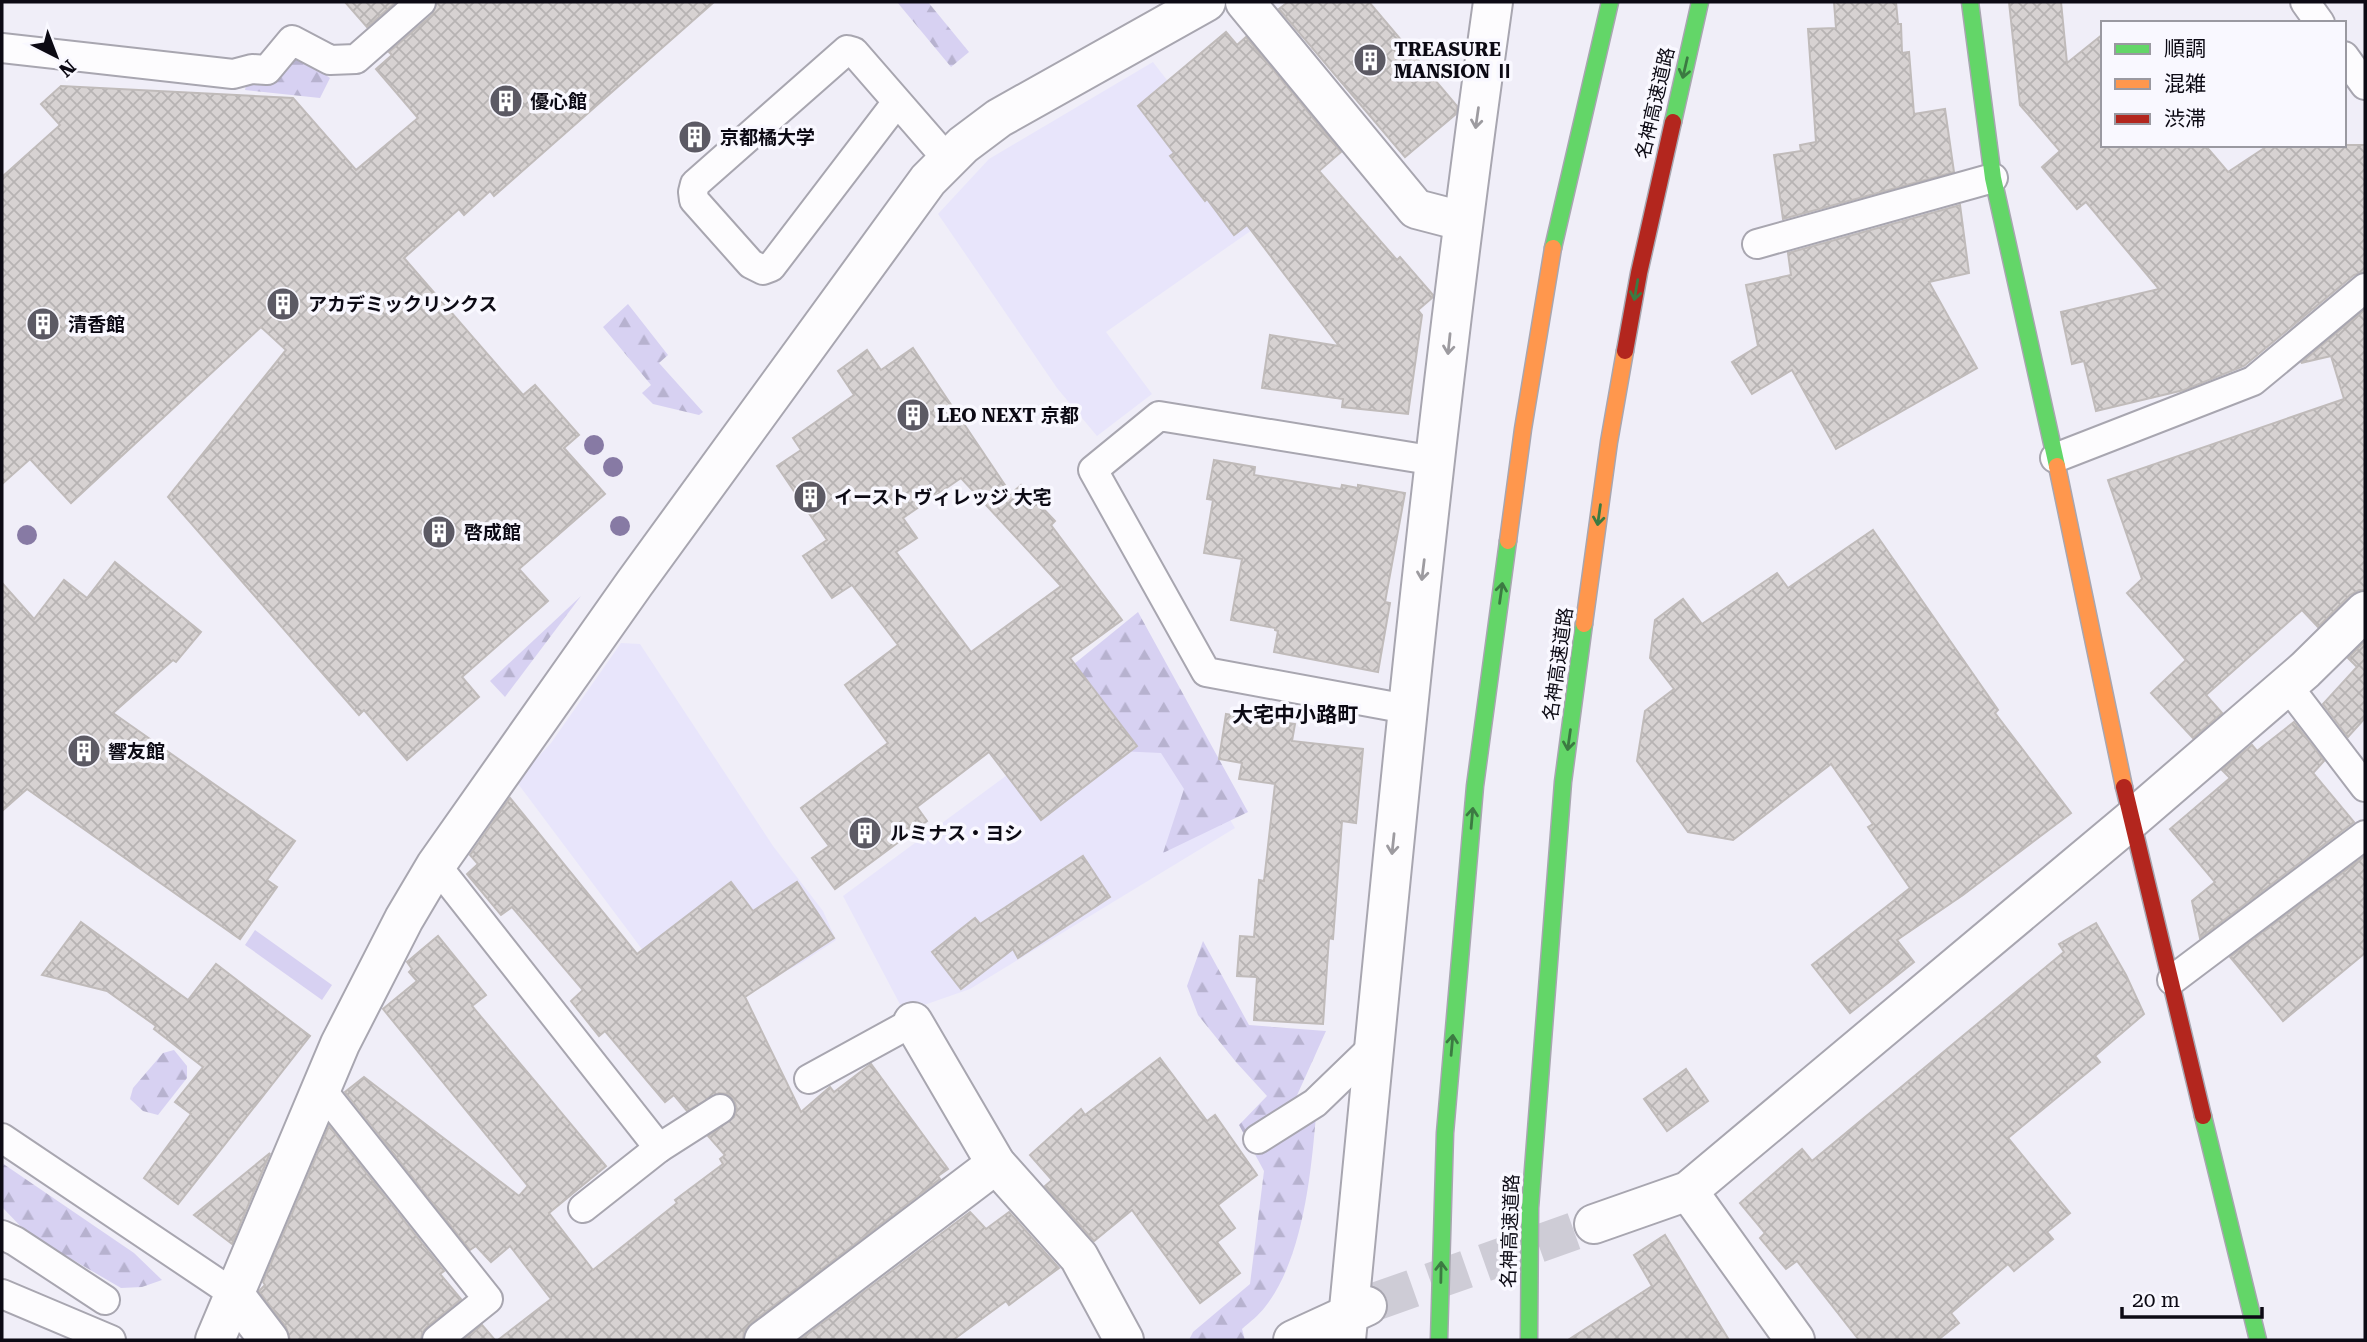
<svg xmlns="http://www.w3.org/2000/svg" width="2367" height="1342" viewBox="0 0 2367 1342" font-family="'Roboto Serif','Noto Sans JP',serif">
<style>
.built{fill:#e8e5fb}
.green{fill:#d7d1f2}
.forest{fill:url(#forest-firs)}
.building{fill:url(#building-cross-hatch);stroke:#c0bbba;stroke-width:2;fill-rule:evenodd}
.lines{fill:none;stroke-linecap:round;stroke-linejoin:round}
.street-tunnel{stroke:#ceccd6;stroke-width:38;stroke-dasharray:38 19;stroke-linecap:butt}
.lane-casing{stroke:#a8a6b0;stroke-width:32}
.street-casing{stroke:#a8a6b0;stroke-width:42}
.fast-casing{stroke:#a8a6b0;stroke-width:19}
.slow-casing{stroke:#a8a6b0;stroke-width:19}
.jam-casing{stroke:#a8a6b0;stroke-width:19}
.lane{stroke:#fdfcfe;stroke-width:28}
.street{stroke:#fdfcfe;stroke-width:38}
.fast{stroke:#63d668;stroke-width:16}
.slow{stroke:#ff974d;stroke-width:16}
.jam{stroke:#b3261e;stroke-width:16}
.tree{fill:#877aa4}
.oneway{stroke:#3c7a42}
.oneway2{stroke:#9d9ba0}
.labels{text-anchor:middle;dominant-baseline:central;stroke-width:7;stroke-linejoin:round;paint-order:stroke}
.poi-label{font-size:19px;font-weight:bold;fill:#0c0a14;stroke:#f9f8ff;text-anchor:start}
.street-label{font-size:19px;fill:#0c0a14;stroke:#f9f8ff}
.neighbourhood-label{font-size:21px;font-weight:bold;fill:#0c0a14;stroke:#f9f8ff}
</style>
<defs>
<pattern id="forest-firs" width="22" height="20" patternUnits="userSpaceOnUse" patternTransform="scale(1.75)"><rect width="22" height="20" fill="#d7d1f2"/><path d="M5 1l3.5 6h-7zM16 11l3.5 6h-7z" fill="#b7b2cf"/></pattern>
<pattern id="building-cross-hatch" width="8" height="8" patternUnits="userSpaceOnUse" patternTransform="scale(1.75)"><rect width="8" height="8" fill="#d7d2d2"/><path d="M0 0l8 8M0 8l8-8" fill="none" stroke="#b7b3b3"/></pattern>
</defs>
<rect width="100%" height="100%" fill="#f0eef8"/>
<g class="built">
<path d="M1153 62 1272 216 1106 332 1152 394 1097 436 1057 388 938 214 989 159Z"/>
<path d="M621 643 640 644 773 846 823 911 836 940 801 963 695 1020 516 781 551 743Z"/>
<path d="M1143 675 1235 828 970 989 904 1012 843 896Z"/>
</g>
<path class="green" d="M255 930 332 985 322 1000 245 945Z"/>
<g class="forest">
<path d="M897 2H928L969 52 951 67Z"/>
<path d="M291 50 330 78 320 98 245 90 248 76Z"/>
<path d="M628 304 668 355 659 363 703 412 699 415 653 404 642 393 651 385 603 327Z"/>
<path d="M581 596 505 697 490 681Z"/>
<path d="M1138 612 1248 812 1163 853 1184 789 1161 753 1096 750 1063 673Z"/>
<path d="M1203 941 1249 1025 1326 1031 1294 1102 1316 1115C1311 1174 1303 1259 1265 1307 1259 1315 1250 1322 1242 1329L1245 1340H1189L1193 1332 1250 1284 1264 1171 1239 1125 1267 1096 1236 1062 1198 1015 1187 986Z"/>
<path d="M174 1050 187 1066V1078L158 1115 143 1111 130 1099 133 1088 163 1053Z"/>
<path d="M2 1163 134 1253 162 1280 142 1287 121 1288 27 1233 2 1207Z"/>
</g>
<g class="building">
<path d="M345 2H396L367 27Z"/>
<path d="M437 2H714L494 196 490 191 464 215 459 209 404 258 523 395 535 385 579 435 564 448 605 494 519 569 548 601 462 677 479 697 407 760 364 710 359 715 168 497 286 350 261 327 71 503 30 459 2 484V177L60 125 41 104 61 86 293 98 356 170 418 118 376 69 392 55 389 52 432 15Z"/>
<path d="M1288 2H1369L1457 106 1456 114 1405 157 1279 9Z"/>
<path d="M1834 2H1896L1898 24H1901L1902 53 1909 52 1914 114 1945 109 1954 172 1783 219 1774 155 1801 151 1800 145 1816 142 1808 29 1836 28Z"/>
<path d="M2009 2H2061L2067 63 2103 34V145H2205L2228 172 2269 145H2365V272L2354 275 2244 366 2184 390 2096 411 2084 361 2072 364 2061 312 2159 289 2086 202 2077 209 2042 167 2060 151 2020 105Z"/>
<path d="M1226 32 1237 45 1246 37 1341 152 1319 171 1397 260 1400 257 1433 295 1432 298 1418 310 1422 315 1408 414 1342 407 1343 399 1262 388 1270 335 1339 346 1247 225 1234 235 1207 199 1205 201 1170 156 1174 153 1138 106Z"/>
<path d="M1960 205 1969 273 1929 282 1977 368 1836 449 1792 370 1752 394 1732 362 1758 346 1746 285 1791 275 1788 253Z"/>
<path d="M2365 309V590H2359L2350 595 2318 627 2302 610 2206 695 2222 713 2193 738 2151 693 2186 660 2127 593 2142 579 2108 480 2344 399 2331 356 2301 363Z"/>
<path d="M913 348 1011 494 1021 485 1055 521 1051 525 1122 620 1070 658 1137 746 1041 820 989 752 917 807 927 821 835 889 812 858 829 846 801 808 888 743 845 685 898 645 852 585 832 598 803 556 827 540 777 466 801 450 793 438 854 395 838 371 867 350 881 370ZM961 478 1061 586 971 652 896 552 917 538 903 518Z"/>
<path d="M1214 460 1255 467 1254 475 1341 489 1342 485 1358 488V485L1405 493 1385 602 1390 603 1378 672 1274 652 1278 631 1275 630V628L1231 620 1242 559 1204 553 1213 500 1207 499Z"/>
<path d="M1873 530 1998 710 1995 713 2071 813 1963 895 1897 940 1914 962 1850 1013 1812 965 1910 888 1868 827 1873 824 1831 764 1733 840 1688 832 1637 761 1645 711 1674 689 1650 658 1655 620 1683 599 1702 624 1777 573 1788 588Z"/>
<path d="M115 562 201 632 176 662 173 660 113 713 295 841 267 880 277 887 240 939 27 789 2 811V583L34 619 64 580 87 598Z"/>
<path d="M2365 641V718L2348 737 2323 704 2357 667 2348 658Z"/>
<path d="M1226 714 1295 724 1292 741 1363 749 1356 823 1342 821 1333 939 1329 938 1323 1024 1254 1020 1257 977 1237 976 1240 936 1254 937 1259 880 1264 881 1275 784 1239 779 1242 763 1219 759Z"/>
<path d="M2294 722 2324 761 2313 773 2354 822 2200 938 2192 901 2215 882 2170 829 2230 778 2222 770 2252 745 2257 751Z"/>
<path d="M510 798 637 954 731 882 753 911 797 882 834 938 745 997 801 1112 830 1087 834 1092 871 1064 948 1169 938 1176 940 1179 751 1323 744 1331 743 1340H498L551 1299 510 1246 491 1262 476 1246 470 1250 345 1092 364 1077 519 1196 528 1186 383 1009 417 981 409 972 412 969 407 962 438 936 486 995 472 1006 606 1166 549 1213 593 1270 677 1203 675 1200 723 1164 720 1159 725 1155 708 1136 734 1117 737 1109 734 1100 727 1094 719 1093 687 1111 674 1095 665 1102 605 1031 599 1036 571 1001 583 990 512 907 501 915 467 874 478 864 470 855Z"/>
<path d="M1083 856 1110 897 1018 958 1013 949 961 989 932 952 975 918 980 924Z"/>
<path d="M2365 856V953L2283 1021 2230 957Z"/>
<path d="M81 922 188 1000 216 964 310 1036 178 1204 144 1178 191 1114 175 1102 203 1067 154 1029 156 1026 107 991 42 975Z"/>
<path d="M2096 923 2126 975 2144 1014 2095 1056 2100 1062 2008 1138 2070 1213 2047 1232 2053 1239 2014 1271 2008 1264 1951 1313 1959 1323 1938 1340H1859L1797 1261 1786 1269 1760 1238 1765 1233 1740 1203 1802 1149 1812 1161 2064 952 2059 944Z"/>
<path d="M1160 1058 1207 1121 1215 1115 1257 1175 1218 1205 1235 1228 1217 1242 1240 1273 1200 1303 1132 1210 1094 1241 1045 1186 1052 1180 1030 1155 1081 1109 1085 1115Z"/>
<path d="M1686 1069 1708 1101 1667 1131 1644 1099Z"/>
<path d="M329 1126 444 1271 440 1274 461 1299 427 1327 422 1333 421 1340H290L286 1327 259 1291 265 1285 263 1282Z"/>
<path d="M270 1153 232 1244 194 1215Z"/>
<path d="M970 1212 986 1229 1009 1212 1059 1268 1009 1305 1006 1301 953 1340H800Z"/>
<path d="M1665 1235 1729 1340H1568L1652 1286 1634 1255Z"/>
<path d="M482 1325 495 1340H463Z"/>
</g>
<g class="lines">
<path class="street-tunnel" d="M1377 1301 1594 1224"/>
<defs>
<g id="lane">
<path d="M2305 2 2320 23"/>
<path d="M2 48 233 74 252 69 267 70 292 40 330 60 356 59 421 2"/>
<path d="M2344 56 2365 85"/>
<path d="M897 102 771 267 763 270 751 264 694 200 693 192 695 184 847 50 854 52 948 160"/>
<path d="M1757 244 1993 178"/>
<path d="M2055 458 2253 381 2365 288"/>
<path d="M2287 685 2365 787"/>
<path d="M1407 709 1206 672 1093 470 1159 416 1436 461"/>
<path d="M436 865 659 1148 583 1208"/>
<path d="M2172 980 2365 835"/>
<path d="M809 1079 913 1022"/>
<path d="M321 1089 488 1299 437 1340"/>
<path d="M2 1138 234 1294"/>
<path d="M1258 1139 1315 1103 1374 1046"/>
<path d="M659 1148 720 1109"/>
<path d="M2 1235 15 1241 105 1300"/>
<path d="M2 1294 111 1340"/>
</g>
<g id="street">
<path d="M1245 2 1416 209 1462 221"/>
<path d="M913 1022 996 1164 1079 1257 1124 1340"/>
<path d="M1688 1191 1795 1340"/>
<path d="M1594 1224 1688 1191 2131 820 2305 670 2365 611"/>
<path d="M234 1294 269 1340"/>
<path d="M215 1340 340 1044 404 919 436 865 634 584 928 180 963 145 999 118 1206 2"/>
<path d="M764 1340 996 1164"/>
<path d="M1293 1340 1367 1306"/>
<path d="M1346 1340C1389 893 1430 446 1493 2"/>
</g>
<g id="fast">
<path d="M1970 2 1993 178 2057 466"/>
<path d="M1673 122 1700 2"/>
<path d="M1553 248 1610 2"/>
<path d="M2203 1116 2258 1340"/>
<path d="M1439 1340 1445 1133 1475 786 1508 541"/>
<path d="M1529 1340 1530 1208 1563 782 1584 624"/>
</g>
<g id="slow">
<path d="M2057 466 2124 787"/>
<path d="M1508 541 1523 429 1553 248"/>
<path d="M1584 624 1609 442 1625 351"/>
</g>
<g id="jam">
<path d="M1625 351 1639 273 1673 122"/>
<path d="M2124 787 2203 1116"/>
</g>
</defs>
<use href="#lane" class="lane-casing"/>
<use href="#street" class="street-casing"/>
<use href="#fast" class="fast-casing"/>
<use href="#slow" class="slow-casing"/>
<use href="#jam" class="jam-casing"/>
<use href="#lane" class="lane"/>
<use href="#street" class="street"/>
<use href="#fast" class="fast"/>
<use href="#slow" class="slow"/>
<use href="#jam" class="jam"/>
</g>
<g class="tree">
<circle cx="594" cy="445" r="10"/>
<circle cx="613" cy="467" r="10"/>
<circle cx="620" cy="526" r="10"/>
<circle cx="27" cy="535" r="10"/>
</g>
<defs><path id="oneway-shaft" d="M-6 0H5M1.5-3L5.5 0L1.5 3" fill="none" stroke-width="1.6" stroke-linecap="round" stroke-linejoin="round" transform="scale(1.75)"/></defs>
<g class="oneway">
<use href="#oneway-shaft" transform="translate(1685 68) rotate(103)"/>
<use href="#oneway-shaft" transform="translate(1636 290) rotate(100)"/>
<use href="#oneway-shaft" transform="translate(1599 515) rotate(98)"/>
<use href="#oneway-shaft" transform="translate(1501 593) rotate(-82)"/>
<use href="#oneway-shaft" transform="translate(1569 740) rotate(98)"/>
<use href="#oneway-shaft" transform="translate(1472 818) rotate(-85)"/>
<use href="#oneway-shaft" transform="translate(1452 1045) rotate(-85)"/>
<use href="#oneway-shaft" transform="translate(1441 1272) rotate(-89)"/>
</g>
<g class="oneway2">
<use href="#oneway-shaft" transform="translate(1477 118) rotate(98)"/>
<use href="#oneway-shaft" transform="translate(1449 344) rotate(96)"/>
<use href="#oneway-shaft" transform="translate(1423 570) rotate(97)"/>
<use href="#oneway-shaft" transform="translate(1393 844) rotate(96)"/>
</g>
<defs>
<symbol id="building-disc" viewBox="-11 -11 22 22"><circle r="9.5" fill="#5c5a64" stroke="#f9f8ff"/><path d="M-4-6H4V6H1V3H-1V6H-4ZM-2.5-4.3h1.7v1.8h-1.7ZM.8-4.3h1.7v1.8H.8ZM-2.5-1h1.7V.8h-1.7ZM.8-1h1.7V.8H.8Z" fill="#fff"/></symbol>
</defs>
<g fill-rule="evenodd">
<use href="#building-disc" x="1351" y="41" width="38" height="38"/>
<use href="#building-disc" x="487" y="82" width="38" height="38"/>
<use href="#building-disc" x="676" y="118" width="38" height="38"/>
<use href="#building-disc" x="264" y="285" width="38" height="38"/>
<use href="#building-disc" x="24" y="305" width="38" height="38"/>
<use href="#building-disc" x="894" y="396" width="38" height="38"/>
<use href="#building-disc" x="791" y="478" width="38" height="38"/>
<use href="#building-disc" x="420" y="513" width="38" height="38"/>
<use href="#building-disc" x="65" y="732" width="38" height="38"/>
<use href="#building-disc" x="846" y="814" width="38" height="38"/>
</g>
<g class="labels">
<g class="poi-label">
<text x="1394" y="49">TREASURE<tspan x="1394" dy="22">MANSION Ⅱ</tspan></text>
<text x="530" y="101">優心館</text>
<text x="720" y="137">京都橘大学</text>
<text x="308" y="304">アカデミックリンクス</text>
<text x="68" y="324">清香館</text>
<text x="937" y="415">LEO NEXT 京都</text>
<text x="834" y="497">イースト ヴィレッジ 大宅</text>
<text x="464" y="532">啓成館</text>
<text x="108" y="751">響友館</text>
<text x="890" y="833">ルミナス・ヨシ</text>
</g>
<g class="street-label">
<text transform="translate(1655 103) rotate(-77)">名神高速道路</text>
<text transform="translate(1558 664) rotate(-82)">名神高速道路</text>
<text transform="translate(1510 1231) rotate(-88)">名神高速道路</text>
</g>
<g class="neighbourhood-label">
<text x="1295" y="715">大宅中小路町</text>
</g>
</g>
<rect width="2367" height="1342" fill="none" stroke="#0c0a14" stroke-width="7"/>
<rect x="2101" y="21" width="245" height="126" fill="#f9f8ff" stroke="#9a99a1" stroke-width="2"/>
<rect x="2115" y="44" width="35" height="10" fill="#63d668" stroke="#9a99a1" stroke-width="2"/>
<text x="2164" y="56" font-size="21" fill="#0c0a14">順調</text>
<rect x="2115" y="79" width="35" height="10" fill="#ff974d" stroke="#9a99a1" stroke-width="2"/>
<text x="2164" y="91" font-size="21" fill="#0c0a14">混雑</text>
<rect x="2115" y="114" width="35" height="10" fill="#b3261e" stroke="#9a99a1" stroke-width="2"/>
<text x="2164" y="126" font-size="21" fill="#0c0a14">渋滞</text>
<g transform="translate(56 56) rotate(138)" stroke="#f9f8ff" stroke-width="5" paint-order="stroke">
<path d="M0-5L12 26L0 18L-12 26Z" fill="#0c0a14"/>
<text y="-10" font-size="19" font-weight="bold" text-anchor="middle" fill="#0c0a14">N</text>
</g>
<path d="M2122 1307v10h140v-10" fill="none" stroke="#0c0a14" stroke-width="3.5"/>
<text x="2132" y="1307" font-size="21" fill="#0c0a14" stroke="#f9f8ff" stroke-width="5" paint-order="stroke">20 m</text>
</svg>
